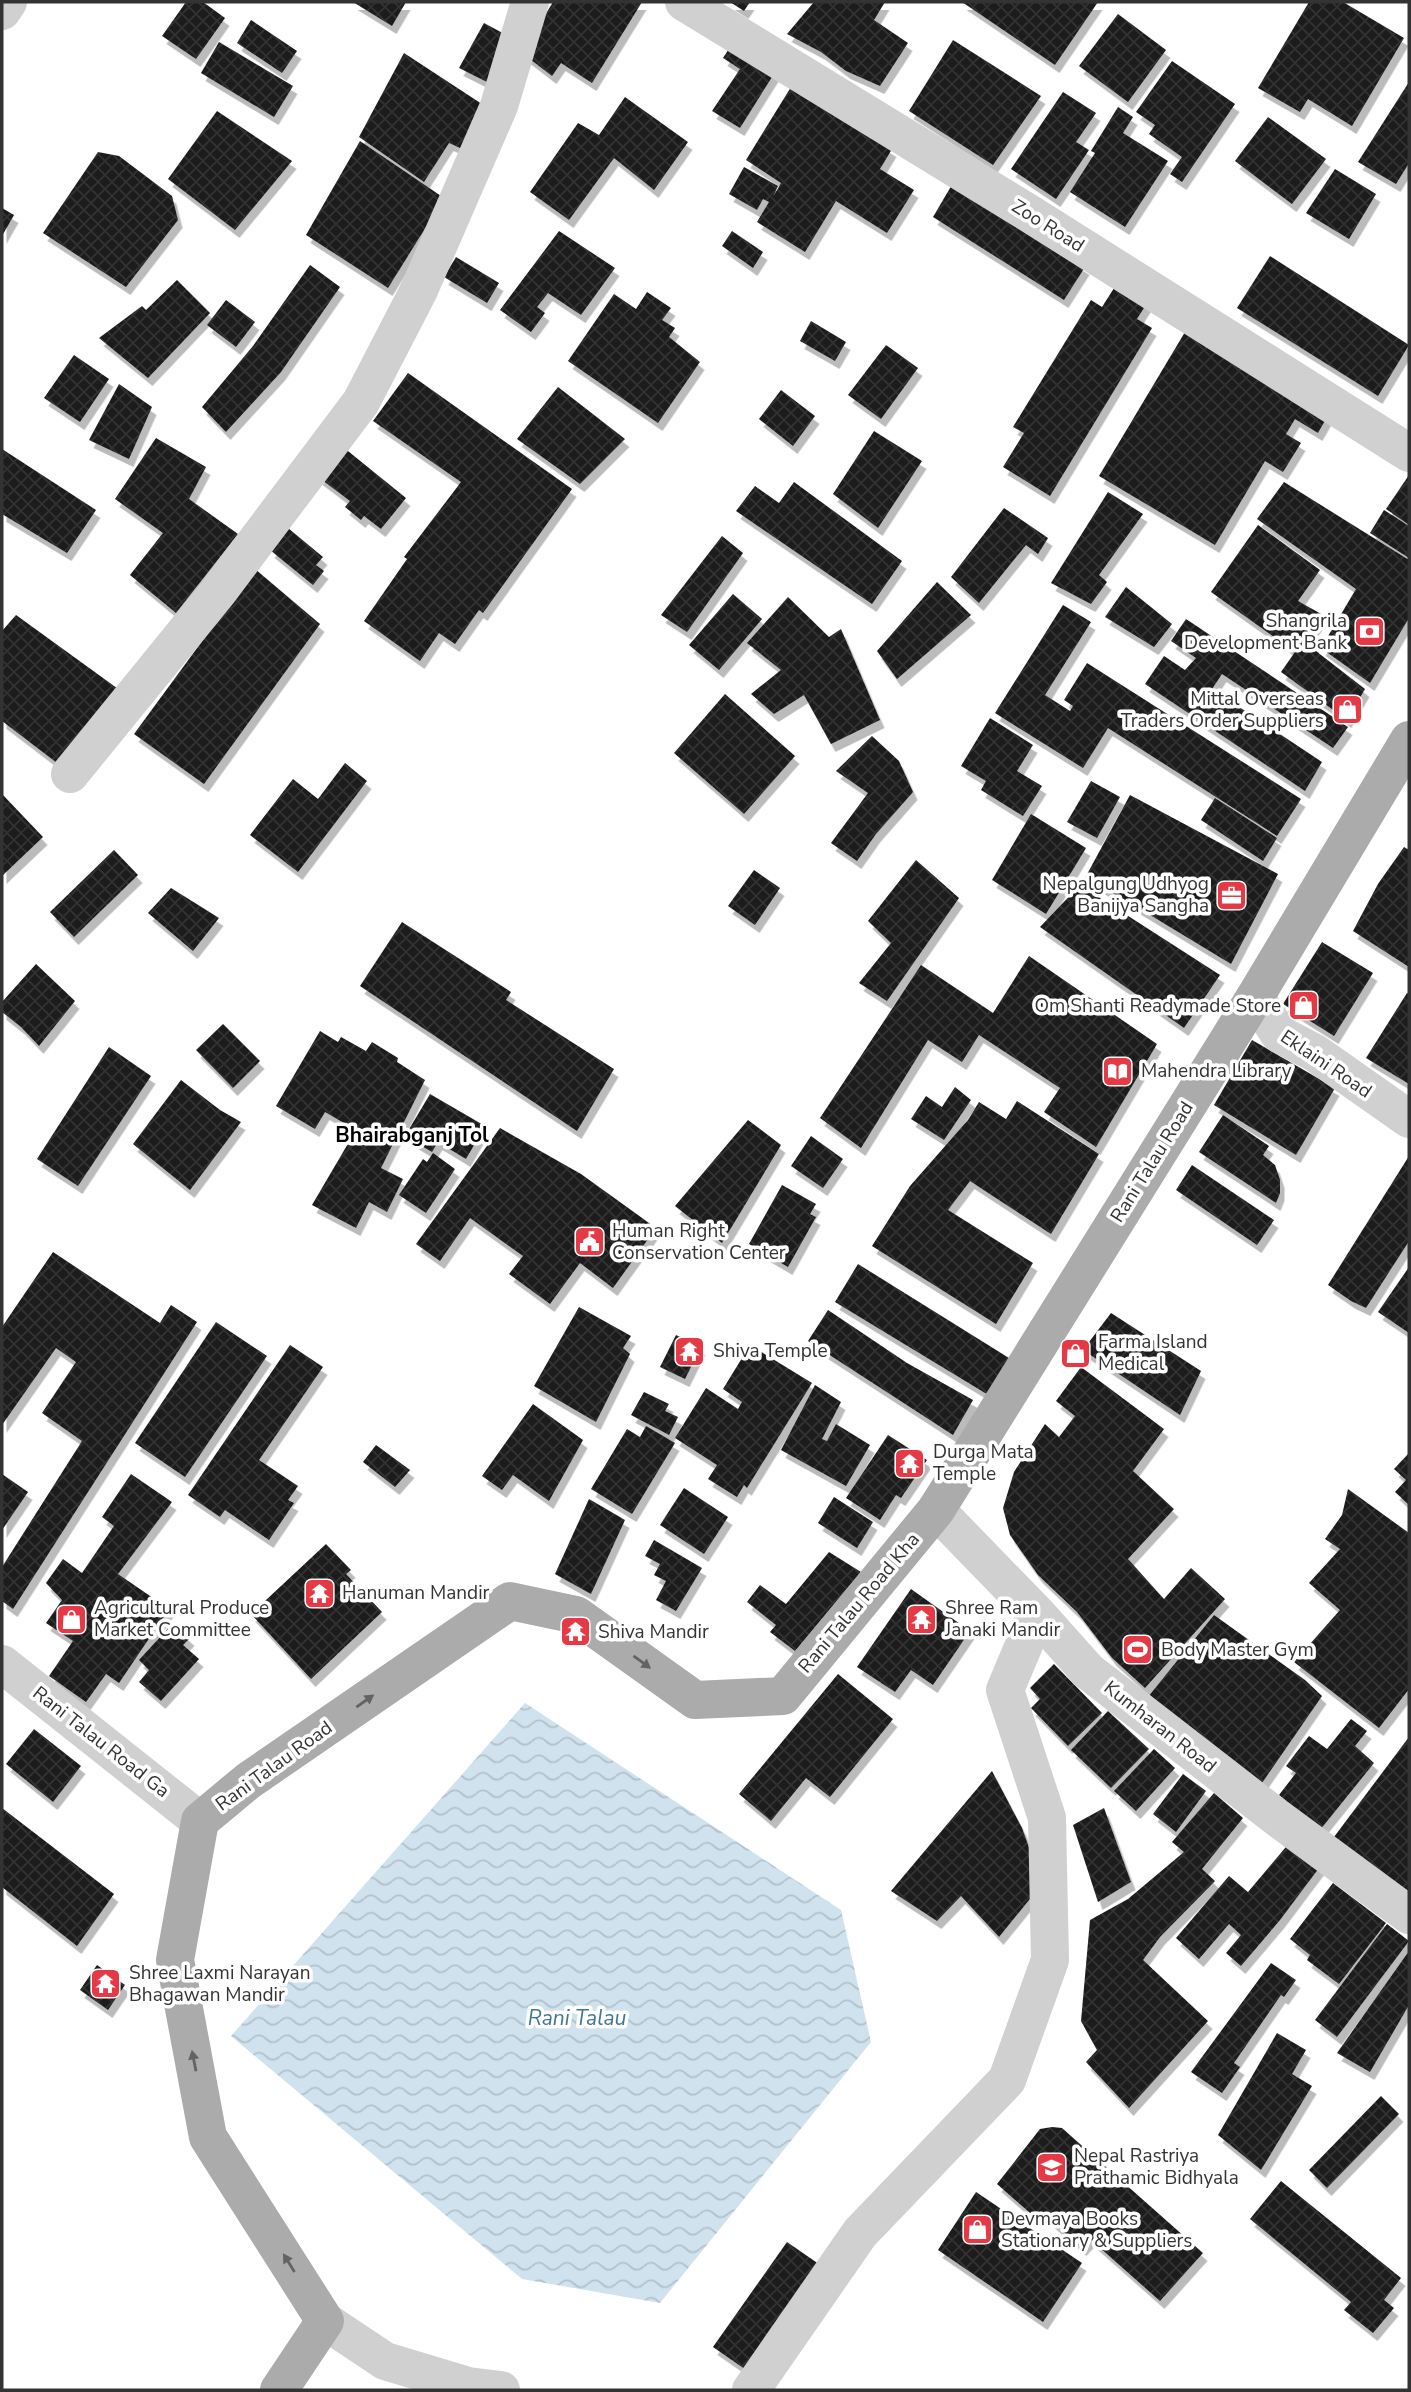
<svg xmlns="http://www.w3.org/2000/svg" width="1411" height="2392" viewBox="0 0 1411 2392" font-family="'Nunito Sans',sans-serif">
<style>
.water{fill:url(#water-waves)}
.building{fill:url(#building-cross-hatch);filter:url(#shadow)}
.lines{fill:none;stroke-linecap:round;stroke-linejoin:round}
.minor{stroke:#d0d0d0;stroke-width:38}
.major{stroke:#ababab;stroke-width:38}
.oneway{fill:#636363}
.labels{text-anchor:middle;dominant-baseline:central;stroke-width:7;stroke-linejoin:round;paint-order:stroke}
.street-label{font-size:19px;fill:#333;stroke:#fff}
.poi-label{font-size:19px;fill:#333;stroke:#fff;text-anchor:start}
.neighbourhood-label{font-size:21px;font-weight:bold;fill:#000;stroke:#fff}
.water-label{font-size:21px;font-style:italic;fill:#3f7597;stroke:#fff}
</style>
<defs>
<pattern id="water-waves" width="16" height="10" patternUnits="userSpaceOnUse" patternTransform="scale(1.75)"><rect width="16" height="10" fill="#cfe2ee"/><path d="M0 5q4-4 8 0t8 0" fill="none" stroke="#b2c2cd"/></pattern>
<pattern id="building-cross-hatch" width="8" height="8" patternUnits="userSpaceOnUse" patternTransform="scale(1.75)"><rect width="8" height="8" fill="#1a1a1a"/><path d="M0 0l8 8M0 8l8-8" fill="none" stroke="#333"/></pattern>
<filter id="shadow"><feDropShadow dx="4.5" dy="8" stdDeviation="0" flood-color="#0004"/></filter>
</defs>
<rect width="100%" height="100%" fill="#fff"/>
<path class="water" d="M525 1703 841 1910 871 2042 660 2303 522 2279 231 2036Z"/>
<g class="building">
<path d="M186 2H203L225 18 196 59 162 36Z"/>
<path d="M353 2H406L392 26Z"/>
<path d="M553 2H642L592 83 561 63 552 76 522 53Z"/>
<path d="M730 2H750L744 11Z"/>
<path d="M814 2H885L874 20 908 43 880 86 846 71 821 52 787 34Z"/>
<path d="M962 2H1098L1055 65Z"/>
<path d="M1309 2H1343L1404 38 1352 126 1308 99 1300 112 1258 88Z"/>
<path d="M1118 14 1166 50 1128 102 1079 66Z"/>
<path d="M251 20 297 51 282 73 237 43Z"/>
<path d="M484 23 510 37 487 82 459 68Z"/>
<path d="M953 40 1041 96 993 165 909 111Z"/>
<path d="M734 41 777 69 740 128 712 111 740 69 723 58Z"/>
<path d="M219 42 293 86 274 117 201 73Z"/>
<path d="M404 53 488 108 471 153 449 143 424 182 359 137Z"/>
<path d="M1172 61 1235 104 1182 182 1170 174 1182 157 1149 134 1155 125 1136 112Z"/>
<path d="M1409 82V163L1396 184 1358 162Z"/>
<path d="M791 87 892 149 880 169 914 190 887 233 836 201 805 252 757 222 769 202 763 199 757 210 729 194 744 167 778 186 773 197 781 183 746 160Z"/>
<path d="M1063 92 1096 113 1076 142 1089 150 1056 199 1011 169Z"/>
<path d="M625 97 688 142 654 190 614 158 569 220 530 192 578 123 599 135Z"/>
<path d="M1118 107 1133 117 1123 133 1168 161 1125 227 1070 192 1095 153 1091 151Z"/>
<path d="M217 111 292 161 235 230 168 179Z"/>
<path d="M1268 117 1326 159 1292 204 1235 161Z"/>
<path d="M360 141 444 198 388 288 306 235Z"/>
<path d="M98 152 119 156 172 196 178 220 126 287 43 233Z"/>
<path d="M1335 169 1376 194 1349 239 1306 213Z"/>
<path d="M953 183 1085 267 1064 300 933 217Z"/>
<path d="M2 208 14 215 2 236Z"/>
<path d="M559 231 615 268 581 315 548 293 537 307 545 313 531 332 500 310Z"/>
<path d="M732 231 763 252 753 268 722 246Z"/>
<path d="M1270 256 1409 345 1378 396 1237 308Z"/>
<path d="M456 257 499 283 487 303 444 277Z"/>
<path d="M310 265 340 287 281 372 226 432 202 407 253 346Z"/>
<path d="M177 280 210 313 148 378 99 338 142 306 146 310Z"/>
<path d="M1116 285 1147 303 1137 319 1152 328 1050 496 1003 467 1024 433 1013 427 1091 300 1102 307Z"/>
<path d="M647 292 671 308 662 320 675 328 669 337 700 362 658 423 568 361 614 294 636 309Z"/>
<path d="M226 300 255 322 236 347 207 325Z"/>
<path d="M811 321 846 342 835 361 800 341Z"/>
<path d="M1185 332 1327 417 1318 433 1295 419 1286 434 1301 443 1283 472 1265 461 1215 545 1099 476Z"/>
<path d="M886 345 918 368 881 419 848 395Z"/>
<path d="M74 355 109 379 80 422 44 398Z"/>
<path d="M408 373 572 489 483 613 479 610 455 644 439 633 420 661 364 621 407 559 404 557 461 482 373 421Z"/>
<path d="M119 384 152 407 129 459 89 440Z"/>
<path d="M558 387 625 439 580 484 517 439Z"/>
<path d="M781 390 815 416 793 446 759 419Z"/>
<path d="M874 431 922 461 878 528 833 494Z"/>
<path d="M156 438 206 467 189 499 238 534 176 613 130 575 163 533 115 499Z"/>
<path d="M343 447 406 498 381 529 364 516 361 520 345 507 350 501 318 477Z"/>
<path d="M2 449 96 510 67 553 2 514Z"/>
<path d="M1409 475V525L1386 509Z"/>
<path d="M794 482 902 561 872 604 736 511 755 486 779 503Z"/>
<path d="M1284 482 1409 560V618L1370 683 1321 648 1356 589 1257 519Z"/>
<path d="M1108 492 1143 514 1099 575 1107 582 1091 604 1051 583Z"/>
<path d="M1004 508 1048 538 1038 554 1026 545 979 603 951 577Z"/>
<path d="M1384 510 1409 526V558L1370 533Z"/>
<path d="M1258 525 1320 570 1298 601 1323 615 1309 635 1317 641 1312 648 1365 689 1347 720 1281 672 1295 652 1211 592Z"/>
<path d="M288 528 323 557 316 565 324 571 313 585 270 550Z"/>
<path d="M722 536 743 553 687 632 661 615Z"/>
<path d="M255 569 320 624 204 784 134 734Z"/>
<path d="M937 582 971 615 897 679 877 651Z"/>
<path d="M1126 587 1172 624 1154 647 1105 617Z"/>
<path d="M733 594 762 619 719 670 689 645Z"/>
<path d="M788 597 829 637 841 629 880 720 831 744 804 695 774 714 751 694 781 670 747 643Z"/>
<path d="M1063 605 1091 622 1045 695 1070 711 1073 706 1064 700 1087 663 1301 799 1277 836 1108 728 1083 768 995 713Z"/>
<path d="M16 615 121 691 61 766 2 721V631Z"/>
<path d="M1186 619 1348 727 1333 748 1222 674 1212 689 1322 762 1305 791 1145 684 1164 656 1185 670 1196 658 1171 641Z"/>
<path d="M725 694 795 756 744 814 674 753Z"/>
<path d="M990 718 1033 745 1017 771 1042 786 1023 816 981 790 986 781 961 766Z"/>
<path d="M872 736 899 761 913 792 876 834 857 861 831 843 868 793 836 771Z"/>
<path d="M345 763 367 781 298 872 250 835 293 779 318 799Z"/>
<path d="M1091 781 1120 797 1097 838 1067 822Z"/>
<path d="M2 794 43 837 2 876Z"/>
<path d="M1130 795 1278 874 1231 964 1132 904 1085 878Z"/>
<path d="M1215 798 1277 838 1263 861 1201 820Z"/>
<path d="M1031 814 1086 848 1046 914 992 880Z"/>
<path d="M1404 847 1409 850V967L1353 931 1378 884Z"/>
<path d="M114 850 138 875 74 937 50 912Z"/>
<path d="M916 860 959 898 887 1001 859 983 891 943 868 921Z"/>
<path d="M754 870 780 888 755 925 728 906Z"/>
<path d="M1080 885 1220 975 1184 1028 1040 927Z"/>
<path d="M171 888 219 918 193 951 148 913Z"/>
<path d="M402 922 511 992 506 1000 614 1069 577 1131 360 986Z"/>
<path d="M1322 942 1373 973 1334 1036 1283 1004Z"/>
<path d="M1029 956 1157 1044 1096 1147 1044 1112 1060 1088 979 1035 962 1062 928 1040 861 1148 820 1118 921 965 993 1013Z"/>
<path d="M36 964 75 1001 39 1046 21 1027 2 1012V1002Z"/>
<path d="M1407 993 1409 994V1084L1366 1058Z"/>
<path d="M223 1024 260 1061 233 1088 196 1050Z"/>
<path d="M320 1031 338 1042 341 1037 366 1051 372 1042 398 1058 397 1062 425 1080 381 1168 403 1179 387 1212 369 1202 356 1228 312 1205 356 1130 325 1112 315 1129 276 1106Z"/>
<path d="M1252 1040 1335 1088 1296 1155 1214 1105Z"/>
<path d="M109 1047 151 1076 78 1186 37 1159Z"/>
<path d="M181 1080 220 1110 241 1122 190 1190 133 1144Z"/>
<path d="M955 1087 971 1100 944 1140 911 1119 926 1096 942 1107Z"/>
<path d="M430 1094 485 1126 466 1159 438 1142 432 1152 405 1136Z"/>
<path d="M1017 1101 1099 1154 1051 1234 970 1181 948 1210 1033 1263 996 1324 872 1246 910 1186 968 1120 979 1102 1006 1119Z"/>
<path d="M1223 1115 1269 1146 1263 1155 1275 1165 1280 1180V1193L1276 1203 1199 1152Z"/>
<path d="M748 1120 781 1145 722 1243 675 1206Z"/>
<path d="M500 1128 581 1174 656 1228 613 1288 580 1263 550 1304 509 1274 523 1256 470 1218 440 1261 416 1244Z"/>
<path d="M811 1136 843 1159 823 1188 791 1166Z"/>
<path d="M433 1153 455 1169 426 1213 399 1195 423 1159 427 1162Z"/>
<path d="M1409 1156V1241L1366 1308 1351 1301 1328 1285Z"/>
<path d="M1192 1165 1274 1220 1257 1245 1176 1190Z"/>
<path d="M782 1185 816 1204 810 1214 816 1217 788 1267 749 1244Z"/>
<path d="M53 1252 160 1323 171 1305 197 1322 13 1609 2 1601V1567L82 1441 42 1413 76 1362 56 1348 2 1425V1327Z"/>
<path d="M858 1264 1009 1358 990 1396 835 1302Z"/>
<path d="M1409 1267V1333L1378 1312Z"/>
<path d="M579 1307 631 1336 623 1348 630 1354 596 1422 534 1386Z"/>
<path d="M828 1310 907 1363 973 1400 953 1435 808 1341Z"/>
<path d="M1111 1313 1201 1371 1180 1415 1083 1350Z"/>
<path d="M216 1322 267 1356 185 1477 135 1443Z"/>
<path d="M676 1335 701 1347 685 1379 660 1367Z"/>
<path d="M290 1345 323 1367 259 1460 298 1486 288 1500 294 1503 269 1540 225 1510 220 1517 188 1495Z"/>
<path d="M750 1345 812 1383 747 1488 744 1485 737 1497 708 1479 717 1465 675 1438 706 1388 738 1409 742 1402 723 1389Z"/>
<path d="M1081 1367 1164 1429 1133 1471 1174 1509 1128 1559 1164 1599 1191 1568 1225 1599 1145 1688 1112 1658 1077 1612 1038 1575 1010 1535 1003 1508 1014 1472 1045 1424 1059 1437 1075 1416 1056 1401Z"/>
<path d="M815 1385 841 1402 822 1439 827 1441 836 1424 870 1445 846 1486 781 1450Z"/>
<path d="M644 1392 669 1404 665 1411 678 1417 669 1435 631 1415Z"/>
<path d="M533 1404 583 1440 549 1501 513 1475 502 1490 482 1476Z"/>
<path d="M646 1426 675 1443 632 1514 591 1489 627 1429 640 1437Z"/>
<path d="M888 1435 927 1460 901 1498 896 1495 880 1520 846 1498Z"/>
<path d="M376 1445 410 1470 395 1487 363 1462Z"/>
<path d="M1409 1453V1505L1395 1492 1406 1480 1394 1469Z"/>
<path d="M2 1474 28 1492 2 1530Z"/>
<path d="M131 1474 172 1502 118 1574 169 1609 119 1683 106 1674 86 1702 49 1676 73 1641 46 1623 62 1600 46 1583 63 1559 82 1573 114 1526 102 1517Z"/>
<path d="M684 1488 728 1517 704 1554 660 1525Z"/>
<path d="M1348 1489 1409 1533V1689L1379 1728 1294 1662 1340 1610 1309 1583 1340 1549 1325 1539 1342 1515Z"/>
<path d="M834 1497 873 1522 857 1548 818 1523Z"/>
<path d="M589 1499 625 1520 591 1594 555 1574Z"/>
<path d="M654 1540 702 1568 676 1611 656 1600 666 1581 654 1575 660 1564 645 1556Z"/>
<path d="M326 1544 351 1570 346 1574 382 1612 311 1679 251 1614Z"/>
<path d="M829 1552 861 1572 795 1651 770 1632 776 1625 747 1602 760 1585 786 1604Z"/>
<path d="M911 1589 970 1631 933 1685 911 1670 895 1692 857 1667Z"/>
<path d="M1214 1615 1305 1680 1322 1696 1262 1783 1148 1697Z"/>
<path d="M173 1623 190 1638 183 1645 199 1659 161 1701 139 1682 149 1670 139 1660Z"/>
<path d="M1054 1664 1102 1713 1068 1746 1031 1708 1040 1699 1030 1688Z"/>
<path d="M838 1674 893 1719 830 1797 806 1778 771 1821 739 1794Z"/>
<path d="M1108 1711 1149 1749 1111 1788 1071 1750Z"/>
<path d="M1351 1719 1367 1731 1355 1746 1374 1763 1320 1830 1279 1795 1296 1773 1286 1766 1309 1736 1327 1749Z"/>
<path d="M34 1729 81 1766 53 1802 6 1764Z"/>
<path d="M1409 1737V1898L1334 1837Z"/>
<path d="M1154 1749 1175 1768 1136 1811 1114 1791Z"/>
<path d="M992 1771 1022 1828 1042 1884 999 1937 961 1896 937 1921 891 1891Z"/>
<path d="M1183 1774 1206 1791 1176 1832 1153 1814Z"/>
<path d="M1214 1793 1243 1818 1202 1869 1215 1881 1160 1937 1143 1960 1208 2021 1129 2108 1086 2062 1097 2050 1081 2021 1090 1920 1128 1899 1184 1852 1172 1842Z"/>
<path d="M2 1808 114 1894 77 1946 2 1887Z"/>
<path d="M1104 1808 1131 1882 1098 1902 1073 1825Z"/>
<path d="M1296 1835 1325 1860 1280 1920 1241 1966 1226 1953 1241 1935 1229 1924 1199 1959 1176 1938 1229 1876 1248 1892Z"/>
<path d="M1333 1883 1386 1923 1339 1984 1307 1960 1310 1955 1290 1939Z"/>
<path d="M1387 1924 1409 1941 1337 2037 1315 2020Z"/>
<path d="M1409 1951V2005L1370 2072 1337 2053Z"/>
<path d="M1271 1963 1296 1980 1284 1997 1281 1995 1234 2063 1240 2067 1222 2093 1191 2072Z"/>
<path d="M97 1965 125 1985 108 2010 80 1990Z"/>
<path d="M1277 2033 1306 2050 1292 2074 1312 2086 1261 2170 1218 2135Z"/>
<path d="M1381 2096 1399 2114 1327 2188 1309 2170Z"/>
<path d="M1052 2127 1062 2128 1203 2253 1160 2301 1090 2239 1082 2248 1042 2213 1037 2219 997 2184 1040 2129Z"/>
<path d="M1281 2181 1401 2278 1384 2300 1394 2308 1373 2333 1344 2310 1351 2302 1250 2219Z"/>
<path d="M976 2192 1082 2263 1043 2322 938 2250Z"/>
<path d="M787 2242 826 2269 752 2374 713 2347Z"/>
</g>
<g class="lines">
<g class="minor">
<path d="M684 2 1027 212 1409 453"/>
<path d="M2 11 8 2"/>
<path d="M70 774 218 592 361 402 419 290 499 106 530 2"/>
<path d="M1255 997 1279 1034 1315 1053 1409 1119"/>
<path d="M936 1510 1037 1614 1088 1671 1275 1816 1409 1915"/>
<path d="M2 1664 200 1821"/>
<path d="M325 2321 385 2361 468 2386 501 2390"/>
<path d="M751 2390 860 2233 1007 2080 1050 1960 1047 1818 1005 1690 1037 1614"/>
</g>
<path class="major" d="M279 2390 325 2321 208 2137 175 1960 200 1821 248 1781 510 1601 576 1615 695 1700 783 1696 936 1510 1255 997 1409 740"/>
</g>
<defs><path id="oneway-solid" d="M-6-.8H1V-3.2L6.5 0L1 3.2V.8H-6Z" transform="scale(1.75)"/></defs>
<g class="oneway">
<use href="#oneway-solid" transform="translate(642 1662) rotate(36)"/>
<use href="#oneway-solid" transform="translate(365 1701) rotate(-35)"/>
<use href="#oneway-solid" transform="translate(194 2061) rotate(-101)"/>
<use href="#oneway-solid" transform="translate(289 2263) rotate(-122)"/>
</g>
<defs>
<symbol id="bank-square" viewBox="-11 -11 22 22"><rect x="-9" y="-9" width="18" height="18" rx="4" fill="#e63946" stroke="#fff"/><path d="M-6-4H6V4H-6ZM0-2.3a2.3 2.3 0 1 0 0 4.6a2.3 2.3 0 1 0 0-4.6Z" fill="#fff"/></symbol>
<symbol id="shop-square" viewBox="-11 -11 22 22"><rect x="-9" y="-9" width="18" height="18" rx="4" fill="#e63946" stroke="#fff"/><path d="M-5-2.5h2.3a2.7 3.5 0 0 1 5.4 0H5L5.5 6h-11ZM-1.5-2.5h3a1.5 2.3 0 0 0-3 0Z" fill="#fff"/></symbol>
<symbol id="office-square" viewBox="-11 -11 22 22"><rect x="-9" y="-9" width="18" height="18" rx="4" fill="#e63946" stroke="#fff"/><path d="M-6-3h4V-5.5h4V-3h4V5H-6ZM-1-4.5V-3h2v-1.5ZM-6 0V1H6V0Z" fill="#fff"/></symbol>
<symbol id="library-square" viewBox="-11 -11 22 22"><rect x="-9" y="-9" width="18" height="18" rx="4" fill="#e63946" stroke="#fff"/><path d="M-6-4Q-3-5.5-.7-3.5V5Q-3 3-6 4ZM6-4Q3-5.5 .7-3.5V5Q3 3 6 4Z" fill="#fff"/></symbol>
<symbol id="civic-square" viewBox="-11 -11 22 22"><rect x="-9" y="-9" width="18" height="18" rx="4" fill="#e63946" stroke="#fff"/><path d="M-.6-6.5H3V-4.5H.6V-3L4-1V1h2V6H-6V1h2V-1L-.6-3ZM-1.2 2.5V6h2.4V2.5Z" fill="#fff"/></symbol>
<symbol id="temple-square" viewBox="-11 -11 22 22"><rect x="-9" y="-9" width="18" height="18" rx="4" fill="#e63946" stroke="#fff"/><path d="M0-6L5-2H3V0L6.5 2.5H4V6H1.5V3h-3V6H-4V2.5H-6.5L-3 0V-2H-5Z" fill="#fff"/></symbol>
<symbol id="stadium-square" viewBox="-11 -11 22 22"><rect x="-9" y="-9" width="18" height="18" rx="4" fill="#e63946" stroke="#fff"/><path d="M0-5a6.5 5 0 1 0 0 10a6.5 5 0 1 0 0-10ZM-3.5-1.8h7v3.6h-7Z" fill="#fff"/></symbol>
<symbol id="school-square" viewBox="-11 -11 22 22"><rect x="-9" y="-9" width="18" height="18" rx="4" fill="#e63946" stroke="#fff"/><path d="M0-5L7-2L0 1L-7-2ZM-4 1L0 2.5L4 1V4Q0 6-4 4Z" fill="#fff"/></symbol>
</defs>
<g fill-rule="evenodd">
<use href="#bank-square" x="1352" y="614" width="35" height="35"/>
<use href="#shop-square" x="1330" y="692" width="35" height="35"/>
<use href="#office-square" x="1214" y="878" width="35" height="35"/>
<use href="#shop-square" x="1286" y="988" width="35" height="35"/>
<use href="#library-square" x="1100" y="1054" width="35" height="35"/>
<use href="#civic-square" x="572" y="1224" width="35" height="35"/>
<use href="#temple-square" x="672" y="1334" width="35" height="35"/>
<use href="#shop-square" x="1058" y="1336" width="35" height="35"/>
<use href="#temple-square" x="892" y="1446" width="35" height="35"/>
<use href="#temple-square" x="302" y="1576" width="35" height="35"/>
<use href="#shop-square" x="54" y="1602" width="35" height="35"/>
<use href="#temple-square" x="904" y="1602" width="35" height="35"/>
<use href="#temple-square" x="558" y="1614" width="35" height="35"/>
<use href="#stadium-square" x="1120" y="1632" width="35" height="35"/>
<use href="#temple-square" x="88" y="1966" width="35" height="35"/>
<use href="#school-square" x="1034" y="2150" width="35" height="35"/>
<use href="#shop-square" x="960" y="2212" width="35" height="35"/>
</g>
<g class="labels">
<g class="street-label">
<text transform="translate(1048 226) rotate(32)">Zoo Road</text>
<text transform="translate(1326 1064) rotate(34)">Eklaini Road</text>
<text transform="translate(1152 1162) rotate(-58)">Rani Talau Road</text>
<text transform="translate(859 1603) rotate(-50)">Rani Talau Road Kha</text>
<text transform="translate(1160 1727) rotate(38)">Kumharan Road</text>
<text transform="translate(101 1742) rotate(38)">Rani Talau Road Ga</text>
<text transform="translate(274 1766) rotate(-36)">Rani Talau Road</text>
</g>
<g class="poi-label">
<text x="1347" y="621" text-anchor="end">Shangrila<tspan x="1347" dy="22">Development Bank</tspan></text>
<text x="1324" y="699" text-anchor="end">Mittal Overseas<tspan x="1324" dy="22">Traders Order Suppliers</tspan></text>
<text x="1209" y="884" text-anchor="end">Nepalgung Udhyog<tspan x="1209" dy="22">Banijya Sangha</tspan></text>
<text x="1281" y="1006" text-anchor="end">Om Shanti Readymade Store</text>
<text x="1141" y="1071">Mahendra Library</text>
<text x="612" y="1231">Human Right<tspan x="612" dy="22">Conservation Center</tspan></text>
<text x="1098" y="1342">Farma Island<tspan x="1098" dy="22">Medical</tspan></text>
<text x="713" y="1351">Shiva Temple</text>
<text x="933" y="1452">Durga Mata<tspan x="933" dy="22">Temple</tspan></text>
<text x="342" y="1593">Hanuman Mandir</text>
<text x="94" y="1608">Agricultural Produce<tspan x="94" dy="22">Market Committee</tspan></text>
<text x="945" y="1608">Shree Ram<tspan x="945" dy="22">Janaki Mandir</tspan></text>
<text x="598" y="1632">Shiva Mandir</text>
<text x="1161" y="1650">Body Master Gym</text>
<text x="129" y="1973">Shree Laxmi Narayan<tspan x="129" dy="22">Bhagawan Mandir</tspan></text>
<text x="1074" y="2156">Nepal Rastriya<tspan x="1074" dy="22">Prathamic Bidhyala</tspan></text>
<text x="1001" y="2219">Devmaya Books<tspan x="1001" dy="22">Stationary &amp; Suppliers</tspan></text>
</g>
<g class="neighbourhood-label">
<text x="412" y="1135">Bhairabganj Tol</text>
</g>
<g class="water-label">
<text x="577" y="2018">Rani Talau</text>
</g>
</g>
<rect width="1411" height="2392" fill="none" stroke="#333333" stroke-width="7"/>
</svg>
